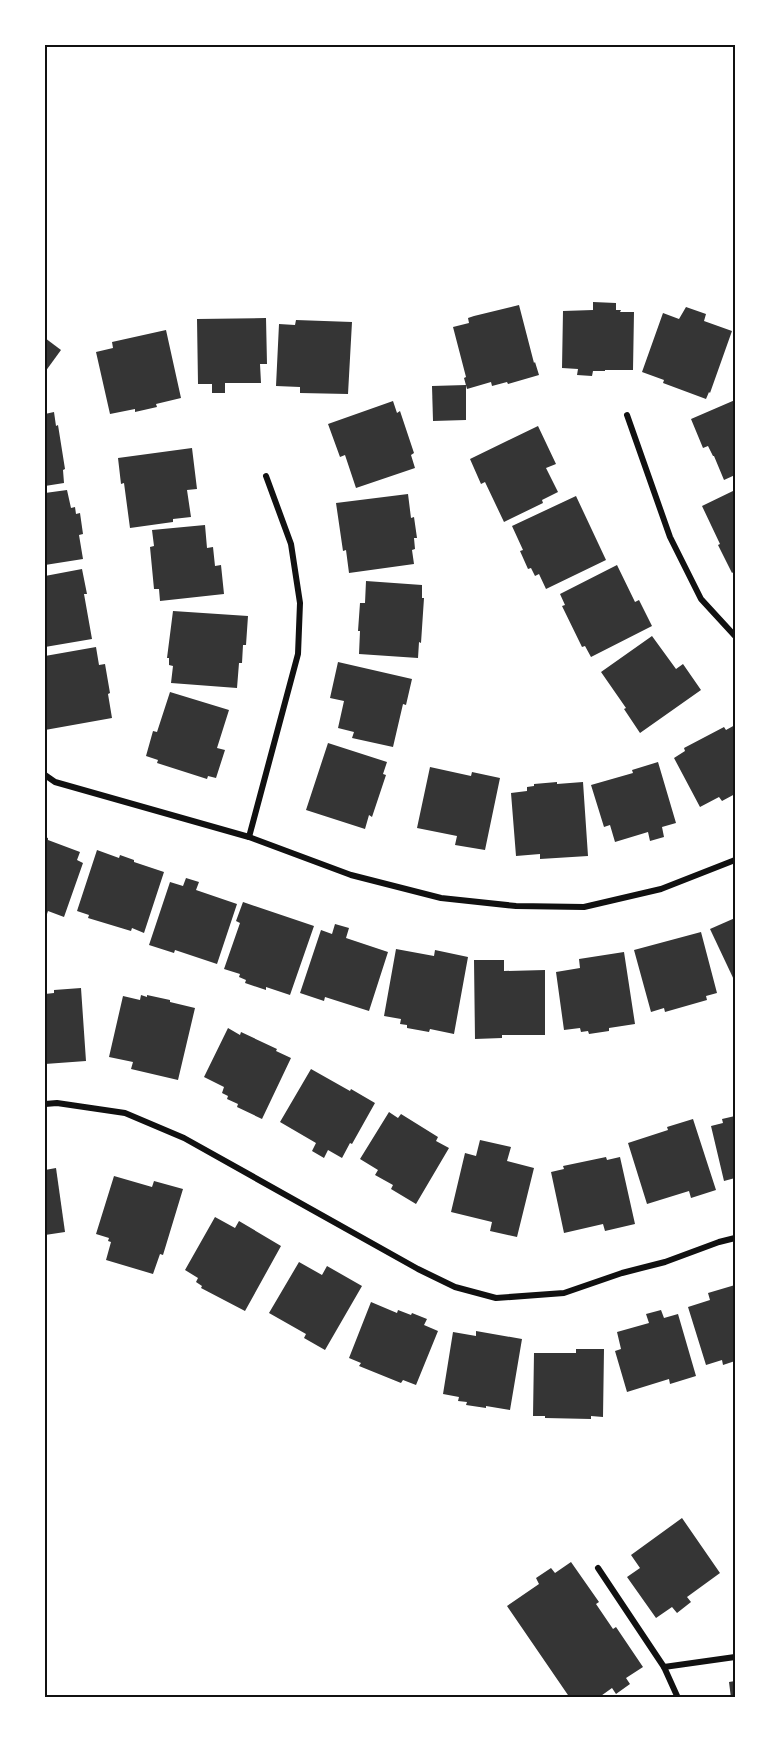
<svg xmlns="http://www.w3.org/2000/svg" width="780" height="1743" viewBox="0 0 780 1743" font-family="Inter,sans-serif">
<style>
.building{fill:#353535}
.lines{fill:none;stroke-linecap:round;stroke-linejoin:round}
.minor{stroke:#111;stroke-width:6}
.neatline{fill:none;stroke:#111;stroke-width:2}
</style>
<rect width="100%" height="100%" fill="#fff"/>
<g class="building">
<path d="M593 302 616 303V310H621L620 312H634L633 370H605V371H593L592 376 577 375 578 369 562 368 563 311 593 310Z"/>
<path d="M519 305 534 363 535 362 539 375 508 384 507 382 492 386 491 382 467 389 464 378 466 377 453 327 469 323 468 318 474 316Z"/>
<path d="M686 307 706 314 704 321 732 331 710 393 709 392 706 399 663 383 664 380 642 372 663 313 679 319Z"/>
<path d="M266 318 267 364H260L261 383H225V393H212V384H198L197 319Z"/>
<path d="M296 320 352 322 348 394 300 393V387L276 386 279 324 295 325Z"/>
<path d="M166 330 181 398 156 404 157 407 135 412V409L110 414 96 352 113 348 112 342Z"/>
<path d="M45 338 61 350 45 372Z"/>
<path d="M466 385V420L433 421 432 386Z"/>
<path d="M735 400V475L724 480 714 456H713L708 446 703 448 691 419Z"/>
<path d="M393 401 397 413 400 411 414 453 411 455 415 468 356 488 345 455 340 457 328 424Z"/>
<path d="M54 412 56 426 58 425 65 469 63 470 64 483 45 486V414Z"/>
<path d="M538 426 556 464 546 468 558 492 542 500 543 503 504 522 485 482 481 484 470 459Z"/>
<path d="M192 448 197 489 187 490 191 517 173 519V522L130 528 124 483 121 484 118 458Z"/>
<path d="M67 490 71 508 75 507 76 514 80 513 83 534 79 535 83 559 45 565V493Z"/>
<path d="M735 490V571L732 573 718 545 720 544 702 506Z"/>
<path d="M408 494 411 518 414 517 417 538H414L415 549 412 550 414 564 349 573 346 550 343 551 336 503Z"/>
<path d="M576 496 606 560 546 589 539 574 535 576 531 568 528 569 520 551 523 550 512 526Z"/>
<path d="M205 525 207 548 213 547 215 566 221 565 224 594 160 601 159 589H154L150 547 154 546 152 530Z"/>
<path d="M617 565 635 602 639 600 652 626 591 657 585 646 582 647 562 606 565 605 560 594Z"/>
<path d="M82 569 87 594H84L92 639 45 647V576Z"/>
<path d="M366 581 422 585V598H424L421 643 419 642 418 658 359 654 360 631H358L360 603H365Z"/>
<path d="M173 611 248 616 246 645H243L242 663H239L237 688 171 683 173 666 169 665V658H167Z"/>
<path d="M652 636 676 669 683 664 701 690 640 733 624 709 626 708 601 672Z"/>
<path d="M96 647 99 665 105 664 110 693 108 694 112 718 45 730V656Z"/>
<path d="M338 662 412 679 406 705 403 704 393 747 352 738 354 732 338 728 344 701 330 698Z"/>
<path d="M170 692 229 710 217 748 225 750 216 778 208 776 207 779 157 763 158 760 146 756 153 731 157 732Z"/>
<path d="M735 725V794L722 801 719 797 700 807 674 758 685 751 684 748 724 727 726 730Z"/>
<path d="M328 743 387 762 383 774 386 775 372 817 369 815 365 829 306 810Z"/>
<path d="M658 762 676 823 662 827 664 837 650 841 648 832 615 842 610 825 604 827 591 785 633 773 632 770Z"/>
<path d="M430 767 471 776 472 772 500 778 485 850 455 845 457 836 417 828Z"/>
<path d="M557 782V784L583 782 588 856 540 859V854L516 856 511 793 527 791V787L534 786V784Z"/>
<path d="M45 837 48 838V840L80 852 77 860 83 863 64 917 48 911 47 914 45 913Z"/>
<path d="M97 850 119 858 120 855 134 860V862L164 872 144 933 132 928 131 931 88 918 89 915 77 911Z"/>
<path d="M186 878 199 882 196 890 237 904 217 964 175 950 174 953 149 945 170 882 183 886Z"/>
<path d="M243 902 314 926 290 995 266 987V990L245 983 246 980 239 977 240 974 224 969 240 923 236 921Z"/>
<path d="M735 918V982L710 929Z"/>
<path d="M335 924 349 928 346 938 388 952 369 1011 325 997 324 1001 300 993 321 930 332 934Z"/>
<path d="M701 932 717 993 706 996 707 1000 665 1012 664 1008 651 1012 634 950Z"/>
<path d="M396 949 434 956 435 950 468 957 454 1034 430 1029 429 1032 407 1028V1025L400 1024 401 1019 384 1016Z"/>
<path d="M624 952 635 1024 609 1028V1031L589 1034 588 1031 581 1032 580 1028 564 1030 556 972 580 968 579 959Z"/>
<path d="M474 960H504V971L545 970V1035H502V1038L475 1039Z"/>
<path d="M81 988 86 1061 45 1064V994L54 993V990Z"/>
<path d="M141 995 147 997V995L170 1000V1002L195 1008 178 1080 131 1069 133 1062 109 1057 123 996 140 1000Z"/>
<path d="M228 1028 240 1035 241 1032 277 1049 276 1051 291 1058 262 1119 237 1107 238 1104 227 1099 228 1096 222 1093 224 1087 204 1077Z"/>
<path d="M311 1069 350 1091 351 1089 375 1103 352 1144 350 1143 342 1158 328 1150 324 1158 312 1151 316 1143 280 1122Z"/>
<path d="M389 1112 398 1118 401 1114 438 1137 436 1141 449 1148 416 1204 391 1189 393 1185 375 1175 378 1170 360 1159Z"/>
<path d="M735 1116V1178L724 1181 711 1126 723 1123 722 1119Z"/>
<path d="M693 1119 716 1190 691 1198 689 1191 647 1204 628 1143 668 1130 667 1127Z"/>
<path d="M480 1140 511 1147 507 1161 534 1168 517 1237 490 1231 492 1222 451 1212 465 1153 476 1156Z"/>
<path d="M606 1157 607 1160 620 1157 635 1224 605 1231 603 1224 564 1233 551 1172 564 1169 563 1166Z"/>
<path d="M56 1168 65 1232 45 1235V1170Z"/>
<path d="M114 1176 152 1187 154 1181 183 1189 163 1255 160 1254 153 1274 106 1260 111 1242 108 1241 109 1238 96 1234Z"/>
<path d="M215 1217 235 1228 239 1221 281 1246 245 1311 201 1288 202 1286 196 1282 198 1278 185 1270Z"/>
<path d="M299 1262 322 1275 327 1266 362 1286 325 1350 304 1338 306 1334 269 1313Z"/>
<path d="M735 1285V1361L723 1365 722 1360 706 1365 688 1307 710 1300 708 1293Z"/>
<path d="M371 1302 397 1313 398 1310 411 1315 412 1313 427 1319 424 1325 438 1331 416 1385 403 1380 401 1383 359 1366 361 1363 349 1358Z"/>
<path d="M661 1310 664 1318 678 1314 696 1376 670 1384 669 1379 627 1392 615 1351 621 1349 617 1332 649 1323 646 1314Z"/>
<path d="M476 1331 522 1339 510 1410 486 1406V1408L466 1405 467 1402 458 1401 459 1397 443 1394 453 1332 476 1336Z"/>
<path d="M576 1349H604L603 1417 591 1416V1419L545 1418V1416H533L534 1353H576Z"/>
<path d="M682 1518 720 1573 687 1597 691 1602 677 1613 672 1607 656 1618 627 1577 640 1568 631 1555Z"/>
<path d="M571 1562 599 1602 596 1604 613 1629 616 1627 643 1667 626 1678 630 1684 616 1694 612 1688 598 1698H570L507 1606 539 1584 536 1578 551 1568 555 1573Z"/>
<path d="M735 1681V1698H731L729 1682Z"/>
</g>
<g class="lines">
<g class="minor">
<path d="M627 415 670 537 701 599 735 636"/>
<path d="M45 775 55 782 249 837 351 875 441 898 516 906 584 907 661 889 735 860"/>
<path d="M249 837 298 654 300 603 291 544 266 476"/>
<path d="M45 1104 57 1103 125 1113 184 1138 418 1269 455 1287 496 1298 564 1293 622 1273 665 1262 719 1242 735 1238"/>
<path d="M598 1568 664 1667 678 1698"/>
<path d="M664 1667 735 1657"/>
</g>
</g>
<rect width="780" height="1743" fill="none" stroke="#ffffff" stroke-width="93"/>
<rect x="46" y="46" width="688" height="1650" class="neatline"/>
</svg>
